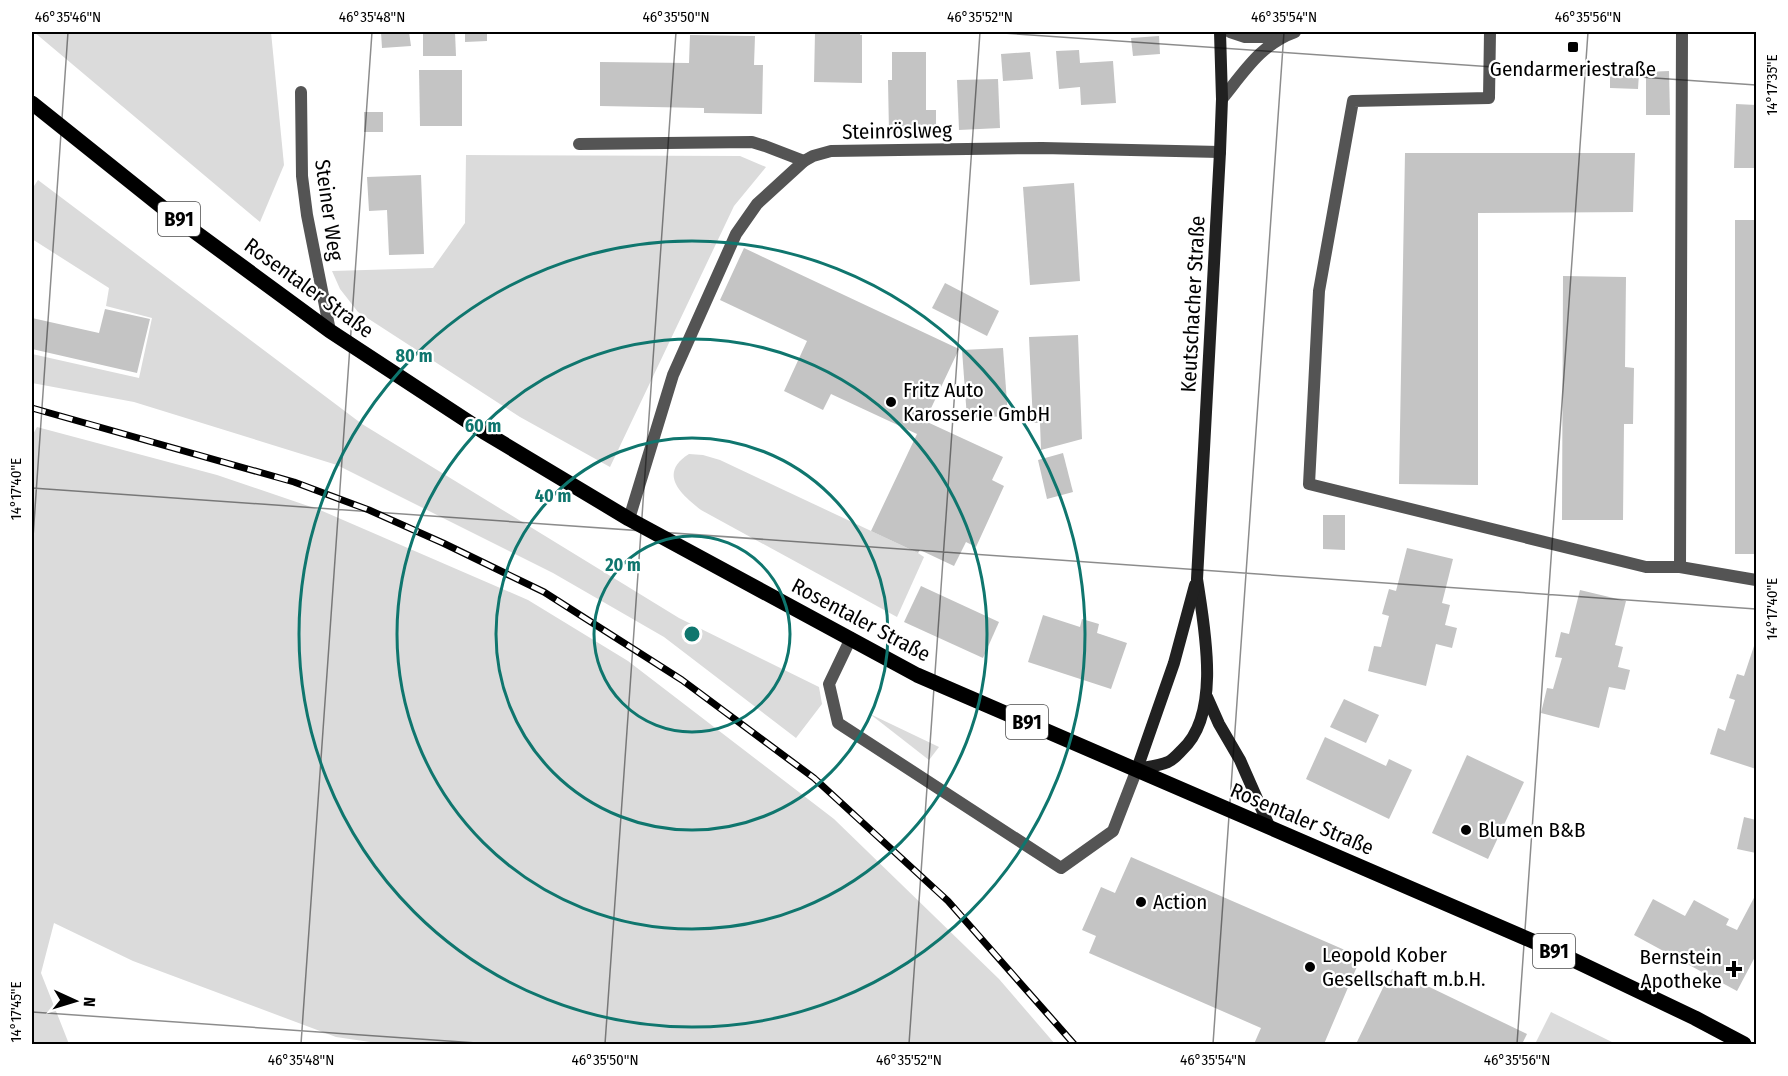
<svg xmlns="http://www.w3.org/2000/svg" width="1788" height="1076" viewBox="0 0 1788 1076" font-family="'Fira Sans Condensed',sans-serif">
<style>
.green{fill:#dbdbdb}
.building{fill:#c4c4c4}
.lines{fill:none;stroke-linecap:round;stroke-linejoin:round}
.lane{stroke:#545454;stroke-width:12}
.street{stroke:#545454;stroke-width:12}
.secondary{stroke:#212121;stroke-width:12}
.primary{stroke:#000;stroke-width:15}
.rail-casing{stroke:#000;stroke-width:7}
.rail{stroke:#fff;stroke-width:4.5;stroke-dasharray:14;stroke-linecap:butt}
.ticks{fill:none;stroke:#000;stroke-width:1.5;stroke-opacity:0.45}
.ring{fill:none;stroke:#0f766e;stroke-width:3}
.poi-dot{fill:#000;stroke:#fff;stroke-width:2}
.labels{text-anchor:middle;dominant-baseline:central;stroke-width:4.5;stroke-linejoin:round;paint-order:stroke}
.shield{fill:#fff;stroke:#4c4c4c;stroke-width:1.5}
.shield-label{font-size:20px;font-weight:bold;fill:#000}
.poi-label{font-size:21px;fill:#000;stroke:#fff;text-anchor:start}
.street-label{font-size:21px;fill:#000;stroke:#fff}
.centre{fill:#0f766e;stroke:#fff;stroke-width:3}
.ring-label{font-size:18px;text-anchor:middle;font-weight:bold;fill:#0f766e;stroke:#fff;stroke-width:4.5;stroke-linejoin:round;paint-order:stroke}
.neatline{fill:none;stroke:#000;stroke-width:2}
.ticks-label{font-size:15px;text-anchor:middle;fill:#000}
</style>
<rect width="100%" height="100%" fill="#fff"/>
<g class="green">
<path d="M34 32H271L284 165 260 222Z"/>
<path d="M466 155 740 156 766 167 734 206 610 467 520 417 358 312 340 289 332 271 433 268 465 223Z"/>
<path d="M38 180 362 424 679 618 819 687 822 704 796 738 664 637 553 573 337 465 134 402 32 383V354L139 378 152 318 106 306 109 288 32 239V189Z"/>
<path d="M37 427 217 475 320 510 528 600 628 661 834 819 999 979 1055 1044H384L336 1037 133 961 54 923 41 973 69 1044H32V436Z"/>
<path d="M689 454 703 455 720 460 918 553 924 557 897 617 701 510C682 495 657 474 689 454Z"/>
<path d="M870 714 939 747 929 760Z"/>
<path d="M1551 1012 1616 1044H1535Z"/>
</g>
<g class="building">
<path d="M381 32H409L411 46 382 48Z"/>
<path d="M423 32H455L456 56H423Z"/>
<path d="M465 32H487V41L465 42Z"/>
<path d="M815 32H860V35H862V83L814 82Z"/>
<path d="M690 35 755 36 754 65H763L762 114 704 113V108L600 106V62L689 63Z"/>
<path d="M1159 36 1160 54 1133 56 1131 38Z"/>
<path d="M1079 50 1080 63 1113 61 1116 103 1081 105 1080 87 1059 89 1056 51Z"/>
<path d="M892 52H926V110H936V132L889 133 888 80H892Z"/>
<path d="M1030 52 1033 79 1003 81 1001 54Z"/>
<path d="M419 70H462V126H420Z"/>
<path d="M1610 71 1639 73 1638 89 1610 88Z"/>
<path d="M1669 71 1670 115H1646V72Z"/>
<path d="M998 79 1000 128 959 130 957 80Z"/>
<path d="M1736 104 1756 105V168H1734Z"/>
<rect x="364" y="112" width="19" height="20"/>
<path d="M1405 153H1635L1633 212 1478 213V485L1399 484Z"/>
<path d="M421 175 424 254 389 255 387 210 369 211 367 177Z"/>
<path d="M1074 183 1080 281 1030 285 1023 187Z"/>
<rect x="1735" y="220" width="21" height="334"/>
<path d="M744 248 959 349 925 421 1003 457 992 480 1004 486 976 547 966 542 954 566 920 550 918 553 871 531 917 434 831 394 823 410 784 391 807 341 720 300Z"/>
<path d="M1563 276 1626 277 1625 367 1634 368 1633 424H1624L1623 520H1562Z"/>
<path d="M945 283 999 311 987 336 932 308Z"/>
<path d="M105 309 150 319 137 373 32 349V318L99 333Z"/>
<path d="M1078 335 1082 439 1041 450 1040 423H1033L1029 337Z"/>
<path d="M1003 348 1008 416 967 418 962 350Z"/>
<path d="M1063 453 1073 492 1047 499 1038 460Z"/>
<path d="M1323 515H1345V550L1323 549Z"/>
<path d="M1407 548 1453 559 1442 603 1450 605 1445 625 1457 628 1452 648 1436 644 1426 686 1368 671 1374 646 1381 647 1389 616 1382 614 1389 589 1396 591Z"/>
<path d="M921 586 999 622 983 658 904 622Z"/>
<path d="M1580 590 1626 601 1615 645 1623 647 1618 667 1630 670 1625 690 1609 687 1599 728 1541 713 1547 688 1553 689 1562 658 1555 657 1561 632 1569 634Z"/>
<path d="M1043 615 1080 627 1082 619 1099 624 1097 633 1127 643 1111 689 1028 662Z"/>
<path d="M1756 640V769L1710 754 1718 728 1725 731 1735 700 1729 698 1737 674 1744 676Z"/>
<path d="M1344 699 1379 715 1366 743 1330 727Z"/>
<path d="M1325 737 1386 766 1389 759 1412 770 1389 819 1306 779Z"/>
<path d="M1467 755 1524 782 1488 859 1432 833Z"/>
<path d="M1744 817 1756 820V853L1737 849Z"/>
<path d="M1131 857 1361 957 1324 1044H1254L1261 1028 1089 953 1096 936 1082 930 1101 887 1115 893Z"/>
<path d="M1756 894V955L1737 991 1634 935 1653 899 1685 916 1694 900 1729 919 1726 925 1737 930Z"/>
<path d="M1392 969 1527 1034 1522 1044H1356Z"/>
</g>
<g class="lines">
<g class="lane">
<path d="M1490 32 1489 98 1353 101 1319 291 1309 484 1646 567H1680L1756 580"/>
<path d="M301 92 302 176 307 215 330 331"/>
<path d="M579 144 752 142 765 146 804 161 757 204 736 234 673 375 629 519"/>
<path d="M1680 567 1682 32"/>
<path d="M851 638 829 684 838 723 1061 868 1113 831 1137 769"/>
</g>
<g class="street">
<path d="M1230 32 1245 37H1279"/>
<path d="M1222 99C1244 72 1261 44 1295 32"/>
<path d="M804 161 813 156 831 151 1042 148 1220 152"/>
</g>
<g class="secondary">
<path d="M1207 697 1219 724 1240 760 1270 828"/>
<path d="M1137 769C1147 767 1159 766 1168 762 1173 760 1178 754 1182 750 1222 714 1204 626 1197 579L1220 152 1222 99 1220 32"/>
<path d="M1137 769 1174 663 1195 585"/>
</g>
<path class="primary" d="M32 103 172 215 330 331 484 432 629 519 917 675 1544 946 1695 1018 1744 1044"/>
<defs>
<path id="rail" d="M32 408 294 482 369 510 443 543 544 592 682 680 814 778 948 901 1074 1044"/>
</defs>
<use href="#rail" class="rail-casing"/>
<use href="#rail" class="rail"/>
</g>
<path class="ticks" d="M988 32 1756 85M32 488 1756 609M32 552 68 32M32 1012 491 1044M301 1044 372 32M605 1044 676 32M909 1044 980 32M1213 1044 1284 32M1517 1044 1588 32"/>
<g class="ring">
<circle cx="692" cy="634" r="98"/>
<circle cx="692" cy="634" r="196"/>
<circle cx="692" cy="634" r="295"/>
<circle cx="692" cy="634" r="393"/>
</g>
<g class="poi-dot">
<rect x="1567" y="41" width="12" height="12" rx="3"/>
<circle cx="891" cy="402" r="6"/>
<circle cx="1466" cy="830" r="6"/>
<circle cx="1141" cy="902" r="6"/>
<circle cx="1310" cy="967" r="6"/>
<path d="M1731 960h6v6h6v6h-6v6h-6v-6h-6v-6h6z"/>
</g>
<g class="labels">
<g class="shield">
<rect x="158" y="202" width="42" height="34" rx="4.5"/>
<rect x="1006" y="705" width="42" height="34" rx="4.5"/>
<rect x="1533" y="934" width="42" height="34" rx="4.5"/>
</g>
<g class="shield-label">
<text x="179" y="219">B91</text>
<text x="1027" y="722">B91</text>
<text x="1554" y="951">B91</text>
</g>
<g class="poi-label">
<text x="1573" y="69" text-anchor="middle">Gendarmeriestraße</text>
<text x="903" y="390">Fritz Auto<tspan x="903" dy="24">Karosserie GmbH</tspan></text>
<text x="1478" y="830">Blumen B&amp;B</text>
<text x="1153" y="902">Action</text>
<text x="1322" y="955">Leopold Kober<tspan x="1322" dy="24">Gesellschaft m.b.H.</tspan></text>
<text x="1722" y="957" text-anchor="end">Bernstein<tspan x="1722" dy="24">Apotheke</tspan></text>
</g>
<g class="street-label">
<text transform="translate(897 131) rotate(-1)">Steinröslweg</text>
<text transform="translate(329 210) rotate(82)">Steiner Weg</text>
<text transform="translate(309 288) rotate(36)">Rosentaler Straße</text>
<text transform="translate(1193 304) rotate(-87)">Keutschacher Straße</text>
<text transform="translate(861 620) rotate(28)">Rosentaler Straße</text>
<text transform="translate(1302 819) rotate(23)">Rosentaler Straße</text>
</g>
</g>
<circle cx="692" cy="634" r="9" class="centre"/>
<g class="ring-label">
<text x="414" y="362">80 m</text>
<text x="483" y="432">60 m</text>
<text x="553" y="502">40 m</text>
<text x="623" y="571">20 m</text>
</g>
<rect width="1788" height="1076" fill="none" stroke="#ffffff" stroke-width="66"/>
<g transform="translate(75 1001) rotate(94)" stroke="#ffffff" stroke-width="4.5" paint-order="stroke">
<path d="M0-4.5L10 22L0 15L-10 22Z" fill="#000000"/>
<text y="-9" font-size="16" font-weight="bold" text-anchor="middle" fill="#000000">N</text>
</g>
<rect x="33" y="33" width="1722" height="1010" class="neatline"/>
<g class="ticks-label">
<text x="68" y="22">46°35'46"N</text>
<text x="372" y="22">46°35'48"N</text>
<text x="676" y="22">46°35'50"N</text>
<text x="980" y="22">46°35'52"N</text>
<text x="1284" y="22">46°35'54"N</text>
<text x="1588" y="22">46°35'56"N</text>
<text transform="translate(1772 85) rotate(-90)" y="5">14°17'35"E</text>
<text transform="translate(16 489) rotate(-90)" y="5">14°17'40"E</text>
<text transform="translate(1772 609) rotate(-90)" y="5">14°17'40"E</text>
<text transform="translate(16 1012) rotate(-90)" y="5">14°17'45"E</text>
<text x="301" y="1065">46°35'48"N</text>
<text x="605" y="1065">46°35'50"N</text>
<text x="909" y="1065">46°35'52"N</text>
<text x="1213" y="1065">46°35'54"N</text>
<text x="1517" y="1065">46°35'56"N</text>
</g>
</svg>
